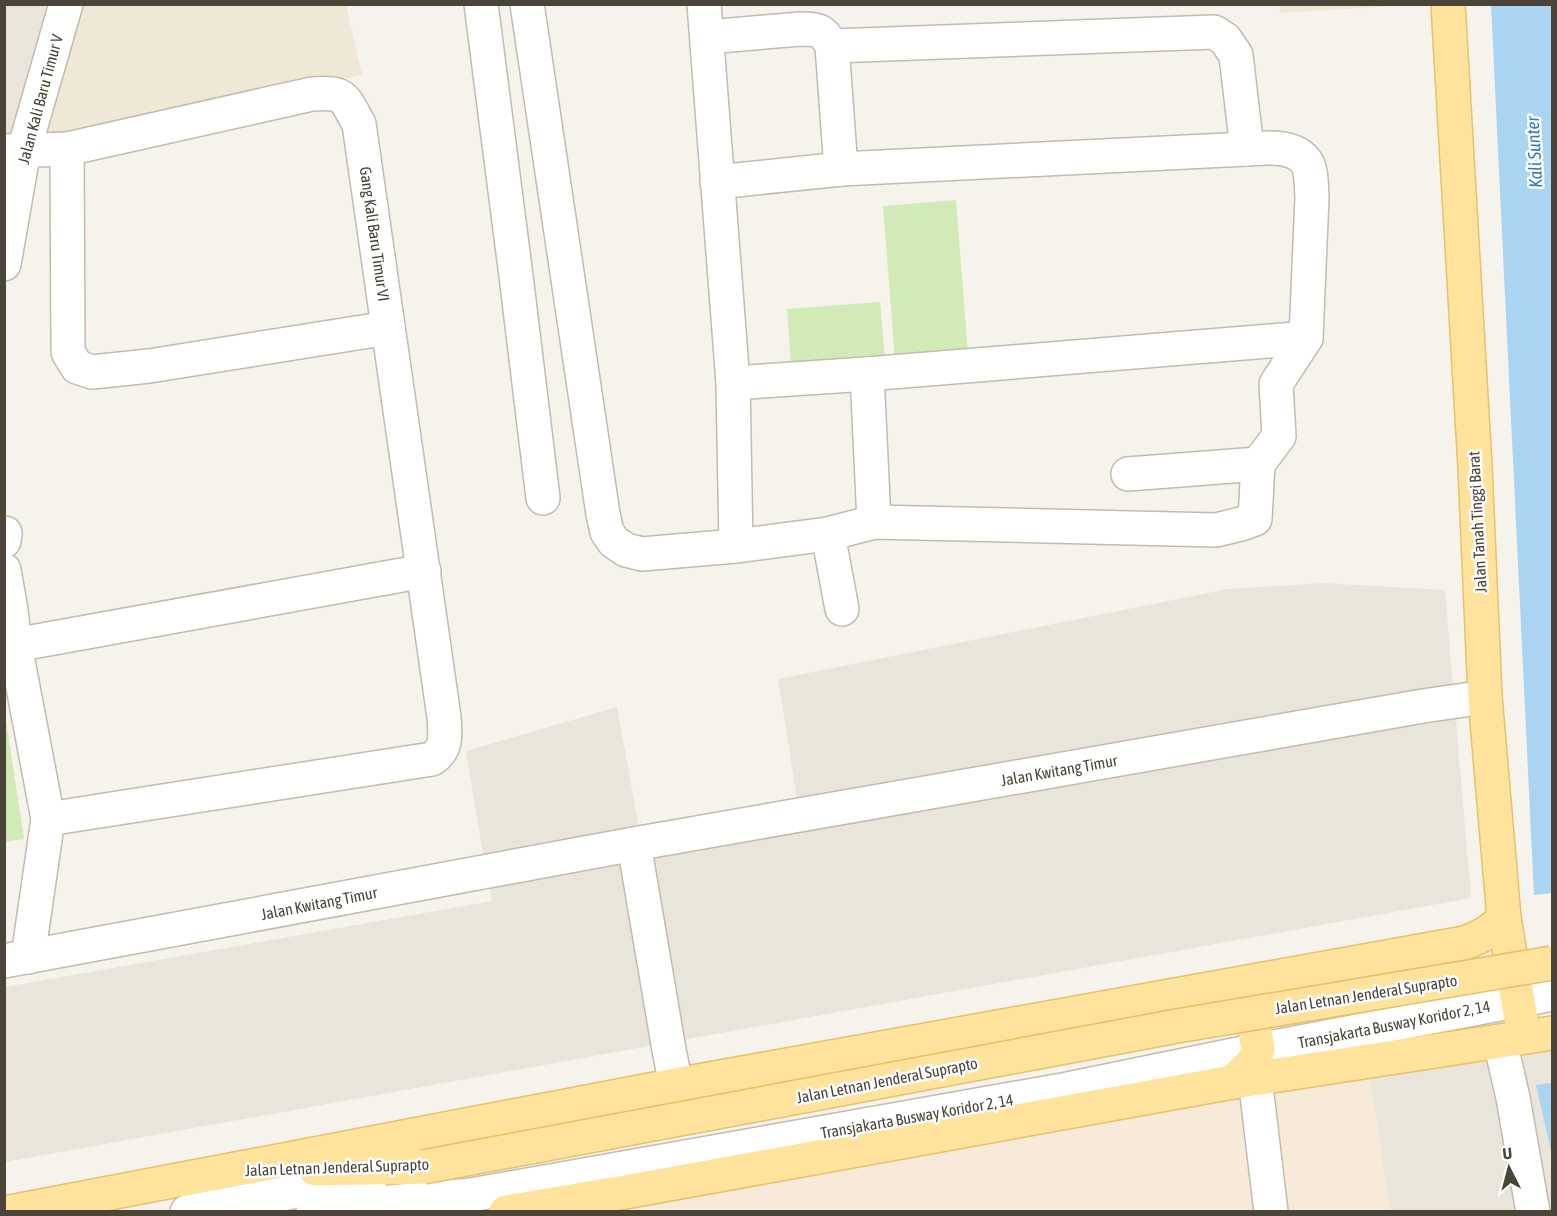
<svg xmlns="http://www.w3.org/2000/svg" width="1557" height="1216" viewBox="0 0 1557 1216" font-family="'Asap Condensed',sans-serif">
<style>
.residential{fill:#eae5da}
.commercial{fill:#f7ead8}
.education{fill:#efe8d6}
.green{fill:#d2eab5}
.water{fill:#a9d4f2}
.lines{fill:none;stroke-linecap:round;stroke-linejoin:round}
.minor-casing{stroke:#c2bbae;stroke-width:36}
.major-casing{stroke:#e6c16a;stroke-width:36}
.minor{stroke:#fff;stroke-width:33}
.major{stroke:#ffe39c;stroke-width:33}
.major-bridge-casing{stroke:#e6c16a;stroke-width:36;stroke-linecap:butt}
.major-bridge{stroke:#ffe39c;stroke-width:33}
.labels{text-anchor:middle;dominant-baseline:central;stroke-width:5;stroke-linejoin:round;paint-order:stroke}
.street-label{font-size:16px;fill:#4b4439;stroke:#fff}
.water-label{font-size:18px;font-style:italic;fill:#2e7ab2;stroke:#fff}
</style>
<rect width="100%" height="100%" fill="#f6f3ec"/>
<g class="residential">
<path d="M5 5H54L5 243Z"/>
<path d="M1324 583 1445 590 1471 898 5 1162V987L492 901 485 866 466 751 617 707 642 844 800 817 778 679 1228 589Z"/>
<path d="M1552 1032V1211H1390L1367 1061Z"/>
</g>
<path class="commercial" d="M1367 1061 1390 1211 495 1212Z"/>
<g class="education">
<path d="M81 5H346L362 75 46 139Z"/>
<path d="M1279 5V4L1410 5 1280 13Z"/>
</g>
<g class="green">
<path d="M956 200 968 354 895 360 883 206Z"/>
<path d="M880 302 885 358 791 365 787 309Z"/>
<path d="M5 714 24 839 5 842H4Z"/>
</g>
<g class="water">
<path d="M1491 5H1552V893L1534 895Z"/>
<path d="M1552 1083V1155L1536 1085Z"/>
</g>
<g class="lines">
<defs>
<g id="minor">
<path d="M481 4 516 276 543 498"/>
<path d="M527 4 603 514 607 532 614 542 626 550 642 554 736 546"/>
<path d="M704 4 733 383 736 546 828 534 874 522 1216 530 1241 524 1255 519 1258 464"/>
<path d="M707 37 800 29C819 29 823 30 832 46L841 169"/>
<path d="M832 46 1214 32 1225 39 1236 55 1247 149"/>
<path d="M67 149 68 352 77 367 92 372 149 366 388 328"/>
<path d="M4 151 67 149 312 94C346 92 343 96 359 124L444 717C445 734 448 748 432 759L48 819 28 957"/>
<path d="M717 182 841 169 1247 149C1266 148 1295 144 1307 163 1312 172 1311 187 1312 197L1306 338 1276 384 1279 436 1258 464 1128 474"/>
<path d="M4 264 24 150 66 4"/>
<path d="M867 374 874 522"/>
<path d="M733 383 867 374 1306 338"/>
<path d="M828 534 842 609"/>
<path d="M4 541 5 533"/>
<path d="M4 570 11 610 15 645 48 819"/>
<path d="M15 645 424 571"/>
<path d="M634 844 669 1050 676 1085"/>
<path d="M4 961 634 844 1423 706 1485 697"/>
<path d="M1500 1041 1513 1098 1533 1212"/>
<path d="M1255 1078 1271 1212"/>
<path d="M187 1212 371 1177"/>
<path d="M313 1212 379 1203 471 1195 1068 1089 1258 1050 1552 994"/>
</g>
<g id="major">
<path d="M1448 4 1475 467 1485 697 1504 918 1524 1037"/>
<path d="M1233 1082 1254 1061 1258 1050 1251 1005 1241 989"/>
<path d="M315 1169 423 1167"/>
<path d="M10 1212 676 1085 1464 943C1481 937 1492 931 1504 918"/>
<path d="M506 1212 625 1192 1233 1082 1552 1033"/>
</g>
</defs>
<use href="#minor" class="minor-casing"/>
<use href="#major" class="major-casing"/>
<use href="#minor" class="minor"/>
<use href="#major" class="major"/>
<defs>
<path id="major-bridge" d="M423 1167 1177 1026 1552 963"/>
</defs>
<use href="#major-bridge" class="major-bridge-casing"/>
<use href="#major-bridge" class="major-bridge"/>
</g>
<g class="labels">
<g class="street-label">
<text transform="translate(40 99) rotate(-75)">Jalan Kali Baru Timur V</text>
<text transform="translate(375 234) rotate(82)">Gang Kali Baru Timur VI</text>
<text transform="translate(1477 522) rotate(-93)">Jalan Tanah Tinggi Barat</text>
<text transform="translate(1059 770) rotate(-10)">Jalan Kwitang Timur</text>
<text transform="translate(319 903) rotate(-11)">Jalan Kwitang Timur</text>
<text transform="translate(1366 994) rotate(-9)">Jalan Letnan Jenderal Suprapto</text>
<text transform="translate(1394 1024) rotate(-11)">Transjakarta Busway Koridor 2, 14</text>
<text transform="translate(887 1080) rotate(-11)">Jalan Letnan Jenderal Suprapto</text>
<text transform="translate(917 1116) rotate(-10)">Transjakarta Busway Koridor 2, 14</text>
<text transform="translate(337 1167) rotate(-2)">Jalan Letnan Jenderal Suprapto</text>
</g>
<g class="water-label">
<text transform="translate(1534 152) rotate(-93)">Kali Sunter</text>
</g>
</g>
<rect width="1557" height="1216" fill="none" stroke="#4b4439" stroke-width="12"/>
<g transform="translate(1509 1168) rotate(354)" stroke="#ffffff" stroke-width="4.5" paint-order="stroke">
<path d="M0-4.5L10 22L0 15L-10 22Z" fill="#4b4439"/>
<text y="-9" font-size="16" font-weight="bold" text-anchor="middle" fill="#4b4439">U</text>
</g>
</svg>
